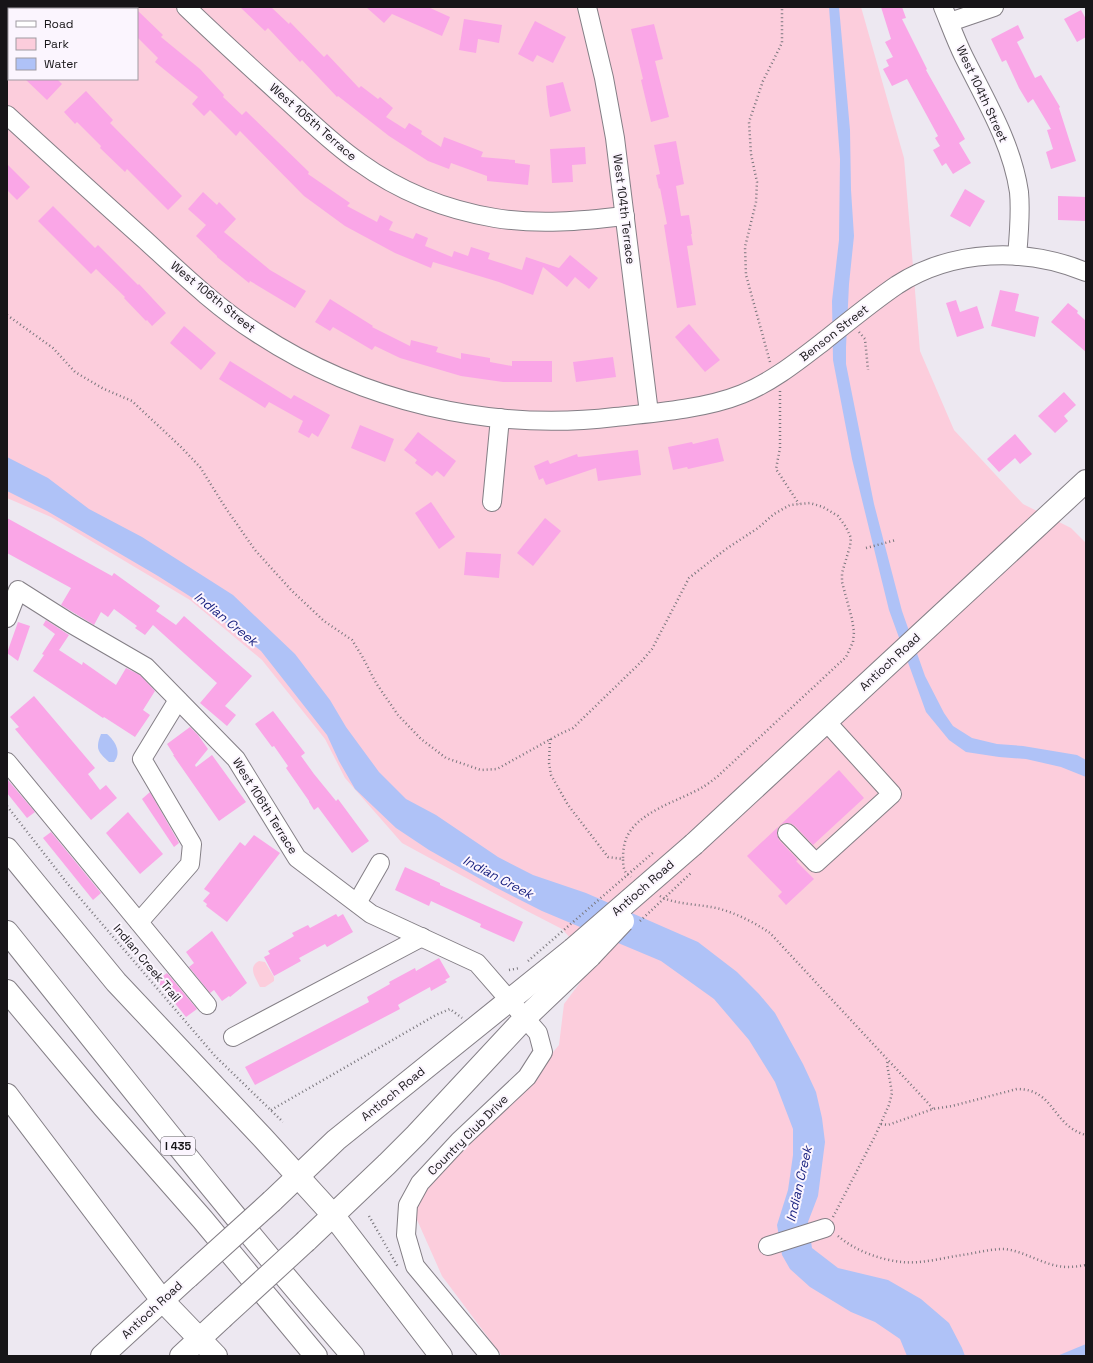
<svg xmlns="http://www.w3.org/2000/svg" width="1093" height="1363" viewBox="0 0 1093 1363" font-family="'Space Grotesk',sans-serif">
<style>
.green{fill:#fccddc;fill-rule:evenodd}
.water{fill:#afc2f7}
.building{fill:#faa6e7}
.lines{fill:none;stroke-linecap:round;stroke-linejoin:round}
.minor-casing{stroke:#847f86;stroke-width:20}
.major-casing{stroke:#847f86;stroke-width:24}
.highway-casing{stroke:#847f86;stroke-width:24}
.path{stroke:#7a777d;stroke-width:2.5;stroke-dasharray:1 3;stroke-linecap:butt}
.minor{stroke:#fff;stroke-width:18}
.major{stroke:#fff;stroke-width:22}
.highway{stroke:#fff;stroke-width:22}
.major-bridge-casing{stroke:#847f86;stroke-width:24;stroke-linecap:butt}
.path-bridge{stroke:#7a777d;stroke-width:2.5;stroke-dasharray:1 3;stroke-linecap:butt}
.major-bridge{stroke:#fff;stroke-width:22}
.labels{text-anchor:middle;dominant-baseline:central;stroke-width:4;stroke-linejoin:round;paint-order:stroke}
.shield{fill:#fbf5fe;stroke:#5b585d;stroke-width:1}
.shield-label{font-size:11px;font-weight:bold;fill:#171518}
.street-label{font-size:12px;fill:#171518;stroke:#fbf5fe}
.water-label{font-size:13px;font-style:italic;fill:#151e7e;stroke:#fbf5fe}
</style>
<rect width="100%" height="100%" fill="#ede8f1"/>
<g class="green">
<path d="M7 7H861L904 158 920 351 954 430 1023 504 1071 528 1086 543V1356H502L442 1276 414 1213 427 1183 509 1105 559 1045 564 1004 594 964 562 929 527 911 402 843 345 778 325 739 262 660 190 600 51 517 7 498ZM9 9H137V79H9Z"/>
<path d="M259 961 265 962 274 977V981L265 987H260C256 978 247 967 259 961Z"/>
</g>
<g class="water">
<path d="M829 7H839L850 130 851 190 854 236 849 284 846 347V364L874 504 902 611 925 676 944 713 953 726 972 738 997 744 1023 746 1077 755 1086 760V777L1061 767 1026 759 999 757 966 752 949 740 926 712 889 610 852 459 833 360 832 301 839 240 840 159Z"/>
<path d="M7 457 48 478 89 509 142 537 233 595 295 654 330 700 346 727 379 772 406 799 436 815 498 857 533 875 586 893 698 942 737 972 759 994 775 1013 803 1064 816 1092 822 1118 825 1142 818 1196 808 1222 812 1248 838 1268 888 1280 921 1299 949 1323 962 1348 965 1356H907L900 1339 875 1322 851 1312 810 1287 790 1269 782 1255 777 1225 788 1190 793 1155V1129L775 1082 749 1040 714 999 661 961 542 911 491 885 429 850 396 828 355 789 339 761 327 735 261 651 202 604 158 576 47 511 7 491Z"/>
<path d="M101 734H107C115 741 122 752 114 762H109C98 752 95 749 101 734Z"/>
<path d="M1086 1344V1356H1057Z"/>
</g>
<g class="building">
<path d="M240 7H271L289 24 290 22 324 57 327 54 359 88 361 86 378 99 380 97 393 108 386 117 405 129 409 123 422 131 421 134 441 147 444 137 483 152 481 157 515 160V163L530 165 528 185 487 181V176L451 163 449 169 428 161 389 136 338 96 337 97 302 60 300 62 268 28 265 31Z"/>
<path d="M366 7H428L450 17 442 36 392 14 384 23Z"/>
<path d="M881 7H902L906 18 902 19 927 69 926 70 965 139 959 143 971 163 953 174 946 163 942 166 933 150 940 146 935 138 938 136 907 79 892 86 883 69 889 66 886 60 893 57 885 42 891 39Z"/>
<path d="M137 10 163 35 161 37 200 69 224 95 223 97 242 115 246 111 309 172 308 174 350 203 347 206 377 222 380 215 393 222 389 230 413 239 416 233 428 238 425 246 452 257 454 251 468 256 471 247 490 253 488 259 522 270 526 257 559 268 570 255 598 278 589 289 575 277 567 287 543 267 533 295 499 282 433 262 431 268 395 253 345 226 304 196 240 131 236 136 210 110 204 116 192 104 198 97 155 62 158 58 137 37Z"/>
<path d="M1081 10 1086 19V37L1077 42 1064 19Z"/>
<path d="M464 19 502 25 499 43 478 39 476 53 459 50Z"/>
<path d="M535 21 566 37 553 63 537 55 533 62 518 54Z"/>
<path d="M654 24 663 59 655 61 669 117 651 122 641 80 643 79 631 29Z"/>
<path d="M1018 25 1024 38 1017 42 1035 78 1041 75 1060 107 1059 108 1076 161 1051 169 1046 152 1053 149 1047 130 1051 129 1033 99 1028 103 1019 88 1006 60 1002 62 991 39Z"/>
<path d="M25 79H57L62 84 47 100Z"/>
<path d="M563 82 571 111 550 117 548 106 546 86Z"/>
<path d="M86 91 113 120 110 123 182 196 168 210 127 169 125 172 100 148 101 146 77 122 75 124 64 112Z"/>
<path d="M676 141 684 184 676 186 681 216 689 215 692 234H691L693 245 687 246 696 305 677 308 664 225 667 224 660 188 659 189 656 175 660 174 654 145Z"/>
<path d="M585 147 586 164 572 165 573 182 552 183 550 149Z"/>
<path d="M7 164 30 187 17 200 7 190Z"/>
<path d="M965 189 985 201 970 227 950 216Z"/>
<path d="M203 192 217 205 219 202 236 219 224 232 270 270 306 291 295 308 250 281 249 283 217 257V256L196 236 206 225 188 209Z"/>
<path d="M1058 196 1086 197V221L1058 220Z"/>
<path d="M53 206 95 248 98 245 138 285 139 284 166 313 152 326 147 320 146 321 124 298 125 297 96 269 91 274 38 221Z"/>
<path d="M1000 290 1019 294 1015 311 1039 317 1035 337 991 326Z"/>
<path d="M330 299 373 326 372 327 410 346 411 340 438 347 436 352 461 359V353L490 358V362L512 366V361H552V382H503L461 376 400 358 375 346 372 350 333 327 330 331 315 322Z"/>
<path d="M956 300 960 312 977 306 984 328 957 337 946 303Z"/>
<path d="M1068 303 1078 311 1077 313 1086 321V352L1051 322Z"/>
<path d="M689 324 720 360 705 372 675 337Z"/>
<path d="M184 326 216 353 201 370 170 343Z"/>
<path d="M613 357 616 377 576 382 573 362Z"/>
<path d="M230 361 291 399 294 395 330 415 318 437 312 433 309 438 298 432 303 421 269 402 265 408 219 379Z"/>
<path d="M1064 392 1076 405 1064 416 1068 421 1055 433 1038 416Z"/>
<path d="M360 425 394 439 385 462 351 448Z"/>
<path d="M418 432 456 461 444 477 437 471 432 476 415 463 417 460 404 450Z"/>
<path d="M1015 434 1032 454 1020 464 1015 458 999 472 987 459Z"/>
<path d="M718 438 724 461 688 469 687 467 673 470 668 447 692 442 693 444Z"/>
<path d="M638 450 641 475 598 481 596 468 546 485 543 478 539 480 534 466 548 460 550 464 577 454 578 457Z"/>
<path d="M431 502 455 537 439 549 415 513Z"/>
<path d="M7 518 112 576 114 573 160 606 156 611 176 625 184 616 252 676 225 706 236 715 227 726 200 703 217 683 153 625 145 635 135 628 137 626 114 609 108 617 101 612 94 625 61 605 71 588 7 553Z"/>
<path d="M545 518 561 531 533 566 517 553Z"/>
<path d="M466 552 501 554 499 578 464 575Z"/>
<path d="M46 620 69 635 59 650 82 665 83 662 116 685 126 668 140 675 155 691 143 710 150 715 135 737 104 717 103 718 33 671 44 655 42 654 55 634 43 625Z"/>
<path d="M18 622 30 626 18 661 7 653Z"/>
<path d="M34 696 95 768 88 774 100 790 106 785 117 798 91 820 15 729 19 727 10 717Z"/>
<path d="M273 711 305 753 301 756 314 774 336 801 338 799 369 841 352 853 318 807 314 810 309 802V801L286 768 288 766 274 746 272 747 255 724Z"/>
<path d="M190 727 198 735 208 749 195 765 196 767 212 755 246 802 219 821 173 755H174L167 744Z"/>
<path d="M839 770 864 798 813 845 795 826 790 823H784L779 826 777 830V835L779 840 798 860 796 861 814 879 786 905 778 896 782 892 747 856Z"/>
<path d="M7 779 35 812 27 818 7 793Z"/>
<path d="M150 792 179 843 174 847 142 799Z"/>
<path d="M128 812 163 854 140 874 106 833Z"/>
<path d="M51 832 101 893 93 900 43 838Z"/>
<path d="M254 835 280 853 227 922 206 906 207 904 203 901 210 893 204 889 240 842 245 846Z"/>
<path d="M405 867 440 883V885L523 922 514 942 480 927 481 924 431 901 429 906 395 890Z"/>
<path d="M336 914 338 917 343 914 353 932 327 947 325 944 299 958 301 961 274 976 264 957 270 954 268 951 289 939 294 936 292 933 308 925 310 928Z"/>
<path d="M212 931 247 983 230 997 229 996 222 1001 214 990 210 993 189 967 194 963 186 952Z"/>
<path d="M439 958 450 977 445 980 447 982 431 991 430 987 401 1003 398 1005 400 1009 255 1085 245 1067 369 1002 367 997 390 984 389 982 415 968 416 971Z"/>
<path d="M167 973 197 1009 186 1017 157 981Z"/>
</g>
<g class="lines">
<defs>
<g id="minor">
<path d="M186 7C217 37 249 66 281 95 307 118 331 143 359 162 399 191 447 210 495 218 538 225 582 221 625 216"/>
<path d="M587 7 604 78 615 138 649 413"/>
<path d="M943 7C950 24 956 41 964 57 986 101 1012 144 1019 192 1021 213 1019 234 1017 256"/>
<path d="M950 22 994 7"/>
<path d="M7 115C53 157 98 198 144 239 180 272 216 307 257 333 362 402 491 432 615 417 654 413 705 409 742 394 772 382 798 361 824 341 848 322 872 302 897 285 953 249 1026 247 1086 272"/>
<path d="M492 502 500 418"/>
<path d="M7 618 18 590 70 623 146 667 236 759 297 858 371 914 477 963 538 1033 543 1052 527 1077 459 1141 420 1183 408 1205 406 1235 415 1266 490 1356"/>
<path d="M7 762 207 1005"/>
<path d="M787 833 816 863 892 794 833 729"/>
<path d="M357 903 380 863"/>
<path d="M139 922 190 864 192 844 142 759 178 700"/>
<path d="M233 1037 422 937"/>
<path d="M768 1246 825 1228"/>
</g>
<g id="major">
<path d="M694 844 1086 481"/>
<path d="M272 1201 336 1140 573 949"/>
<path d="M306 1241 387 1164 416 1135 525 1018 590 956"/>
<path d="M102 1356 188 1277"/>
<path d="M181 1356 222 1318"/>
</g>
<g id="highway">
<path d="M7 849 116 982 263 1138 333 1215 441 1356"/>
<path d="M7 932C121 1074 233 1218 353 1356"/>
<path d="M7 991 103 1106 203 1220 316 1356"/>
<path d="M7 1095 162 1300 216 1356"/>
</g>
</defs>
<use href="#minor" class="minor-casing"/>
<use href="#major" class="major-casing"/>
<use href="#highway" class="highway-casing"/>
<g class="path">
<path d="M7 315 53 348 75 372 104 389 132 401 181 447 200 467 225 507 255 550 292 591 324 621 352 640 362 656 376 683 398 715 421 739 446 758 481 770 497 769 560 734 573 728 641 662 652 649 689 578 726 549 758 528 774 514 790 505 810 503 823 507 838 516 846 527 851 538 850 546 842 573V582L852 619 854 632 853 642 846 657 718 776C713 780 708 784 703 787 681 800 643 810 629 833 624 841 623 850 623 859"/>
<path d="M859 332 865 339 868 370"/>
<path d="M770 362 746 275 745 247 756 202 757 182 751 154 749 122 763 81 782 43V7"/>
<path d="M780 391V448L776 469 799 504"/>
<path d="M866 548 896 540"/>
<path d="M550 739 549 763 551 775 568 805 608 857 623 859C623 867 624 873 631 877"/>
<path d="M7 806 67 883 215 1056 283 1122"/>
<path d="M660 896C674 905 703 904 720 909 738 914 755 923 770 933L928 1103 933 1109"/>
<path d="M528 961 655 851"/>
<path d="M509 970 520 968"/>
<path d="M271 1110 436 1015 450 1009 462 1018"/>
<path d="M881 1124 888 1125 933 1109 952 1106 1017 1089C1055 1089 1052 1126 1086 1135"/>
<path d="M369 1216 398 1267"/>
<path d="M833 1217 875 1136 889 1105 892 1093 887 1064 888 1060"/>
<path d="M838 1236C854 1250 880 1260 902 1262 921 1264 943 1258 962 1255 976 1253 990 1249 1004 1249 1026 1251 1045 1267 1068 1267 1074 1267 1080 1266 1086 1265"/>
</g>
<use href="#minor" class="minor"/>
<use href="#major" class="major"/>
<use href="#highway" class="highway"/>
<defs>
<g id="major-bridge">
<path d="M573 949 694 844"/>
<path d="M590 956 623 921"/>
<path d="M188 1277 272 1201"/>
<path d="M222 1318 306 1241"/>
</g>
</defs>
<use href="#major-bridge" class="major-bridge-casing"/>
<path class="path-bridge" d="M640 921 691 873"/>
<use href="#major-bridge" class="major-bridge"/>
</g>
<g class="labels">
<rect class="shield" x="161" y="1137" width="34" height="18" rx="3"/>
<g class="shield-label">
<text x="178" y="1146">I 435</text>
</g>
<g class="street-label">
<text transform="translate(982 94) rotate(65)">West 104th Street</text>
<text transform="translate(313 122) rotate(41)">West 105th Terrace</text>
<text transform="translate(624 209) rotate(83)">West 104th Terrace</text>
<text transform="translate(213 297) rotate(39)">West 106th Street</text>
<text transform="translate(834 333) rotate(-38)">Benson Street</text>
<text transform="translate(890 662) rotate(-43)">Antioch Road</text>
<text transform="translate(265 806) rotate(58)">West 106th Terrace</text>
<text transform="translate(643 888) rotate(-41)">Antioch Road</text>
<text transform="translate(147 963) rotate(50)">Indian Creek Trail</text>
<text transform="translate(393 1094) rotate(-39)">Antioch Road</text>
<text transform="translate(468 1135) rotate(-45)">Country Club Drive</text>
<text transform="translate(152 1310) rotate(-43)">Antioch Road</text>
</g>
<g class="water-label">
<text transform="translate(226 619) rotate(39)">Indian Creek</text>
<text transform="translate(498 877) rotate(28)">Indian Creek</text>
<text transform="translate(799 1184) rotate(-77)">Indian Creek</text>
</g>
</g>
<rect width="1093" height="1363" fill="none" stroke="#171518" stroke-width="16"/>
<rect x="8" y="8" width="130" height="72" fill="#fbf5fe" stroke="#a09ba2"/>
<rect x="16" y="21" width="20" height="6" fill="#ffffff" stroke="#a09ba2"/>
<text x="44" y="28" font-size="12" fill="#171518">Road</text>
<rect x="16" y="38" width="20" height="12" fill="#fccddc" stroke="#a09ba2"/>
<text x="44" y="48" font-size="12" fill="#171518">Park</text>
<rect x="16" y="58" width="20" height="12" fill="#afc2f7" stroke="#a09ba2"/>
<text x="44" y="68" font-size="12" fill="#171518">Water</text>
</svg>
